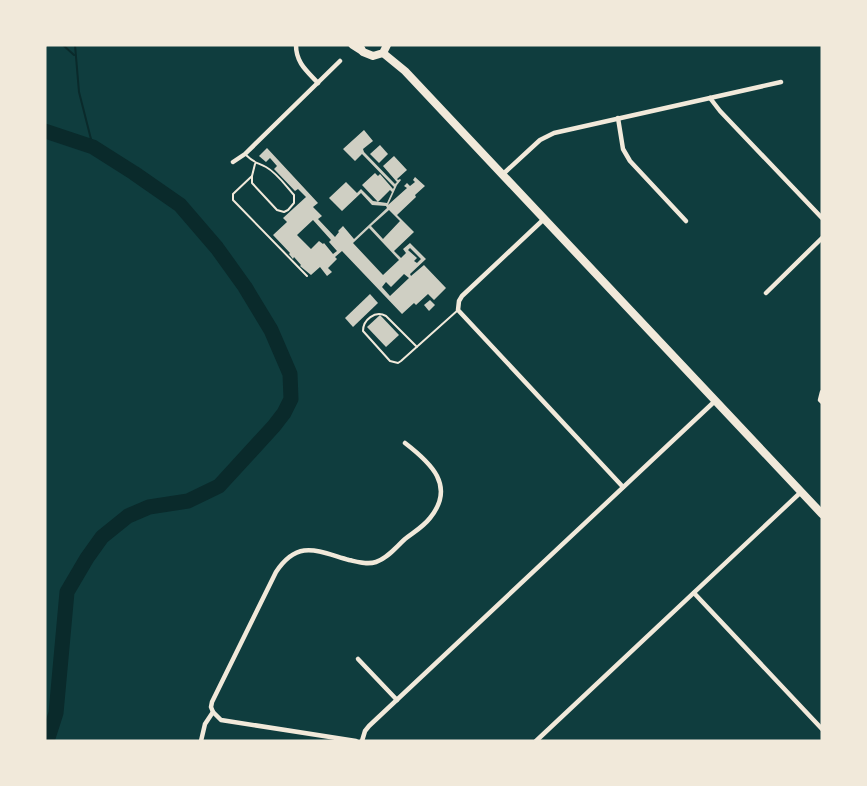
<svg xmlns="http://www.w3.org/2000/svg" width="867" height="786" viewBox="0 0 867 786" font-family="'Sofia Sans Condensed',sans-serif">
<style>
.lines{fill:none;stroke-linecap:round;stroke-linejoin:round}
.stream{stroke:#0a2a2b;stroke-width:2}
.river{stroke:#0a2a2b;stroke-width:15}
.building{fill:#cfcfc3;fill-rule:evenodd}
.path{stroke:#f1e9da;stroke-width:1.5}
.service{stroke:#f1e9da;stroke-width:2}
.minor{stroke:#f1e9da;stroke-width:4.5}
.secondary{stroke:#f1e9da;stroke-width:7}
.primary{stroke:#f1e9da;stroke-width:8}
</style>
<rect width="100%" height="100%" fill="#0f3d3e"/>
<g class="lines">
<g class="stream">
<path d="M63 45 74 55"/>
<path d="M75 45 79 92 93 147"/>
</g>
<path class="river" d="M45 131 93 147 134 173 180 205 217 248 245 287 271 330 290 374 291 399 284 413 274 426 219 486 188 501 149 507 128 516 102 537 87 558 67 592 56 713 47 741"/>
</g>
<g class="building">
<path d="M364 130 373 141 363 149 364 152 395 184 397 182 396 181 383 166 394 156 407 170 397 179 398 180 400 179 401 180 397 185 388 205 407 188 404 186 407 183 410 186 415 182 413 180 415 177 425 186 415 195 416 197 397 215 414 232 394 251 401 258 406 253 403 249 410 243 426 259 410 274 411 276 424 265 446 288 434 300 428 294 416 305 414 303 402 314 342 251 335 257 337 259 328 268 332 272 327 276 320 267 311 275 300 266 301 265 294 257 293 259 289 254 290 253 273 235 287 222 283 218 306 197 298 189 295 191 274 169 277 166 270 158 266 162 259 156 267 148 318 203 313 207 322 216 318 219 335 237 339 232 338 231 343 226 354 239 387 208 386 206 372 205 361 193 342 211 329 198 346 182 357 193 361 189 373 201 387 203 392 192 390 190 378 202 362 185 375 173 378 176 380 174 393 189 394 187 362 154 355 161 343 149ZM389 210 400 221 383 239 371 226ZM313 220 331 240 329 242 337 251 333 254 324 243 323 244 319 241 311 249 297 235ZM369 228 399 260 383 275 353 243ZM410 248 421 259 417 263 414 261 417 258 408 250ZM404 274 409 278 390 296 382 287 386 282 391 287Z"/>
<path d="M380 145 388 154 379 163 370 154Z"/>
<path d="M370 294 378 303 353 327 345 318Z"/>
<path d="M430 300 435 305 429 311 424 305Z"/>
<path d="M380 315 399 335 386 347 367 327Z"/>
</g>
<g class="lines">
<path class="path" d="M45 48 46 45"/>
<g class="service">
<path d="M246 155C255 164 257 162 266 167 277 173 286 186 294 195V203L288 210 284 212 277 210 252 183V176L255 164"/>
<path d="M252 176 233 194V200L307 276"/>
<path d="M417 347 386 316C375 310 363 320 363 331L390 361 398 363 401 361 458 310"/>
</g>
<g class="minor">
<path d="M296 45C296 63 307 71 318 83"/>
<path d="M710 98 720 111 822 218"/>
<path d="M618 118 623 149 630 161 686 221"/>
<path d="M233 162 245 154 340 61"/>
<path d="M502 175 540 140 554 133 781 82"/>
<path d="M544 219 462 296 459 301 458 310 623 487"/>
<path d="M766 293 822 238"/>
<path d="M822 392 820 400 822 402"/>
<path d="M694 593 822 729"/>
<path d="M358 659 397 700"/>
<path d="M213 712 221 720 356 741"/>
<path d="M201 741 205 724 213 712 211 707 212 702 276 572C298 539 317 551 349 560 358 562 367 565 376 562 388 558 396 547 405 539 414 532 423 527 430 518 456 486 431 463 405 443"/>
<path d="M362 741 365 731 369 726 715 401"/>
<path d="M536 741 801 492"/>
</g>
<path class="secondary" d="M352 45 363 52"/>
<g class="primary">
<path d="M359 45 363 52 373 56 383 53 387 45"/>
<path d="M383 53 405 71 822 514"/>
</g>
</g>
<rect width="867" height="786" fill="none" stroke="#f1e9da" stroke-width="93"/>
</svg>
